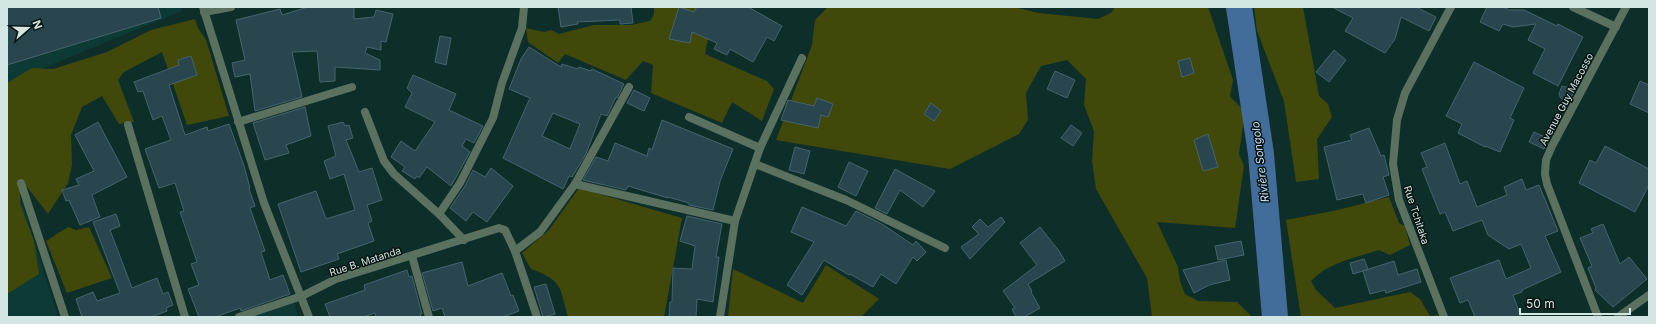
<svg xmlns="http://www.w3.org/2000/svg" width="1656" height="324" viewBox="0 0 1656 324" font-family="Inter,sans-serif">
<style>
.built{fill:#0e3a35}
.green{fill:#41490a}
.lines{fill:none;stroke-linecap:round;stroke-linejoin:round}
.river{stroke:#426c99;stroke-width:26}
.building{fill:#29464e;stroke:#46646d;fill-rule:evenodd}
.street{stroke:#5a715f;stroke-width:8}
.labels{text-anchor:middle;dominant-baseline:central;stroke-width:3;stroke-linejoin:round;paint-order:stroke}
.street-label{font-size:10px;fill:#d4e6e3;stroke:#071412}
.water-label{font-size:11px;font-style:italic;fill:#cbe3ff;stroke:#071412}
</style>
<rect width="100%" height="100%" fill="#0e2e2a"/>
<g class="built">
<path d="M7 7H181L182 11 7 83Z"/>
<path d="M7 154 58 317H7Z"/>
<path d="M294 303 298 317H252Z"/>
</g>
<g class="green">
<path d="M654 7H714L705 54 767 81 774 89 762 121 732 102 722 123 651 93 653 65 643 61 626 80 565 54 558 63 528 42 526 28 544 32 551 30 559 34 594 25H631L650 21 654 14Z"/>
<path d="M828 7H1013L1039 13 1098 19 1111 13 1115 7H1208L1233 80 1230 96 1245 112 1239 154 1244 166 1235 228 1157 222 1178 267 1180 281 1185 294 1198 301 1237 302 1252 317H1152L1147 278 1096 189 1092 161 1094 131 1084 105 1086 79 1067 60 1041 66 1026 93 1028 120 1019 134 950 169 776 140 812 45 815 20Z"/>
<path d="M1254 7H1303L1319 96 1328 104 1332 117 1317 139 1319 179 1296 182 1284 101 1257 31Z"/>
<path d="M195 19 198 28 206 40 229 116 187 125 162 52 124 72 118 80 134 122 119 124 102 96 82 107 71 135 72 165 68 183 48 214 20 178V204L34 241 39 274 7 294V83L32 68 53 69 107 52 151 30Z"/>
<path d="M579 188 682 218 664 317H568C560 287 562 280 531 269L522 253 549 230Z"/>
<path d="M1389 197 1399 223 1405 226 1410 245 1390 255 1379 250C1357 257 1327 263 1311 281L1316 290 1335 308 1410 292 1420 299 1430 316 1438 315 1439 317H1301L1286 220 1333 211Z"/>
<path d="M68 227 76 230 89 227 112 278 67 293 46 241Z"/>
<path d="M826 265 879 299 861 317H728L733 269 803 303Z"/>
</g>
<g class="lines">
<path class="river" d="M1239 7 1261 154 1275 317"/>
</g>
<g class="building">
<path d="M7 7H158L161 18 7 65Z"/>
<path d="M308 7H354V19L374 17 376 10 393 14 386 42 381 41V50L367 47 365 53 380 60V70L335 67V81L320 82 317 51 292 52 302 97 255 111 250 74 235 77 232 63 245 60 236 20 280 9 282 15Z"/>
<path d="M558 7H631L633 23 620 24V20L577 22 578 24 561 27Z"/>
<path d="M679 7 694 12 697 7H748L782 26 774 41 767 37 753 62 730 49 727 55 714 49 717 43 692 32 690 43 669 39Z"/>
<path d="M1332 7H1416L1436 17 1429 31 1401 17 1395 39 1385 53 1345 31 1353 18Z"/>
<path d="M1487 7H1503L1509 10H1524L1557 26 1558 24 1583 37 1558 86 1533 73 1545 49 1528 40 1536 24 1513 27 1503 24 1499 31 1480 22Z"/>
<path d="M440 36 451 38 446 65 435 62Z"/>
<path d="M529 47 561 67 562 64 578 69 579 67 591 71 592 69 624 84 617 98 616 97 607 116 601 114 586 154 572 177 569 176 563 189 503 158 530 98 509 89 521 59ZM553 113 580 124 570 149 542 136Z"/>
<path d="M1334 50 1346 60 1329 82 1316 72Z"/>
<path d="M191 56 197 75 169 85 185 135 207 127 208 131 229 124 244 166 250 188 249 189 255 206 250 208 265 251 261 252 270 280 283 275 290 294 241 311 240 308 215 317H199L188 289 199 285 191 264 197 262 180 212 184 211 175 183 159 188 145 149 171 140 162 116 153 120 143 91 138 92 134 82 179 65 178 60Z"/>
<path d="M1190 58 1194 73 1182 77 1178 61Z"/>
<path d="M1474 62 1524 88 1510 118 1514 120 1500 152 1485 146V147L1458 133 1462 124 1446 116Z"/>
<path d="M1055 71 1075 80 1067 98 1047 89Z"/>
<path d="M413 75 456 94 449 110 483 126 474 143 466 139 462 146 470 152 451 186 427 167 419 178 417 176 415 179 402 171 405 167 391 157 401 141 415 151 435 122 405 107 412 93 407 88Z"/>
<path d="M1640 81 1649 85V113L1630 104Z"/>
<path d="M1562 86 1570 88 1572 91 1573 94 1569 100H1563L1560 97 1559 94Z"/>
<path d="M634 90 650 98 644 111 627 103Z"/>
<path d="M817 98 833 104 828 117 821 115 818 128 781 120 788 100 814 106Z"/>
<path d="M931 103 941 111 934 121 924 114Z"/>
<path d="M305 107 311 136 286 145 289 153 265 160 253 123Z"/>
<path d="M662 120 733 149 720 181 713 210 689 205V203L668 197V198L628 186 626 190 583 180 596 157 608 161 615 143 647 156 649 148 652 150Z"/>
<path d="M98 122 127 177 92 195 100 217 80 225 69 200 66 201 62 190 79 185 76 179 94 171 75 135Z"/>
<path d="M343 122 345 126 349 125 353 138 346 140 359 172 372 168 382 200 367 205 372 221 368 223 374 241 337 254 339 259 301 272 278 204 316 191 326 219 355 210 344 174 330 179 324 161 336 156 328 126Z"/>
<path d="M1071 125 1082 133 1073 146 1061 138Z"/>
<path d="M1369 128 1381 156 1384 155 1389 175 1383 177 1389 195 1366 203 1363 194 1337 200 1324 147 1352 140 1350 135Z"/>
<path d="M1534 132 1549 139 1544 149 1529 142Z"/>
<path d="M1208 134 1218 167 1203 171 1194 140Z"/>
<path d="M1445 143 1460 184 1467 181 1477 207 1507 195 1504 187 1522 179 1526 190 1539 185 1558 231 1545 236 1561 272 1522 290V292L1513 295 1521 317H1475L1468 300 1460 303 1450 278 1499 260 1506 279 1531 268 1521 244 1509 249 1488 235 1482 220 1453 231 1445 212 1440 214 1422 169 1427 167 1421 153Z"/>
<path d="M1605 146 1649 169V185L1635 212 1579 183 1590 160 1596 163Z"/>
<path d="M795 147 810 151 804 174 789 170Z"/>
<path d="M849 162 868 171 856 196 838 187Z"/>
<path d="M491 168 513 186 487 222 473 212 466 221 450 208 465 186 473 170 485 177Z"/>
<path d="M895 169 935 191 923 207 900 190 887 214 875 208Z"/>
<path d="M802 207 846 226 856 211 882 224 913 245 916 241 926 252 917 261 913 257 896 284 881 274 873 287 850 274 849 275 824 260 802 295 787 285 814 242 791 232Z"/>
<path d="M116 214 120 226 110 230 132 288 157 278 163 294 168 292 173 305 166 308 167 311 151 317H82L76 299 93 292 97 301 120 293 93 222Z"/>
<path d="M687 216 722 224 716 257H719L713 302 697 299 696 317H669L670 302H672L673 268 692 269 695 246 680 241Z"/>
<path d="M1001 217 1005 222 970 259 961 247 979 234 972 227 980 219 988 227Z"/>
<path d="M1603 224 1620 264 1629 257 1647 279 1613 307 1595 290 1596 288 1588 268 1592 266 1580 238 1593 233 1591 229Z"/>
<path d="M1040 227 1059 251 1065 261 1028 284 1032 291 1031 292 1040 308 1024 317H1016L1012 309 1015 308 1003 291 1037 265 1020 243Z"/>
<path d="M1241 241 1244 255 1218 260 1215 246Z"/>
<path d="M1364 259 1368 269 1363 271 1394 261 1398 275 1417 269 1421 282 1386 293 1385 290 1370 294 1363 271 1353 274 1350 263Z"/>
<path d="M1226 260 1230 280 1209 285 1194 293 1183 270Z"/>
<path d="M462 262 468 286 502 273 511 296 513 295 519 311 503 317H445L442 308 433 311 422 273Z"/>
<path d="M407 270 409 277 412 276 422 314H420L421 317H376L375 313 363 317H330L325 304 365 290 364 285Z"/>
<path d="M546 284 555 314 543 317 534 287Z"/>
</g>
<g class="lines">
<g class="street">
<path d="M203 7 264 203 309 317"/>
<path d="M1573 7 1616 27"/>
<path d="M204 12 231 7"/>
<path d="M365 112 384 161 394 174 439 214 464 240"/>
<path d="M689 117 760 148"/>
<path d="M238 122 352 87"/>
<path d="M128 125 185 317"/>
<path d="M755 164 846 200 945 248"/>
<path d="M21 183 65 317"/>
<path d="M575 184 735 221"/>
<path d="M439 214 460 183 493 118 502 83 522 28 524 7"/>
<path d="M515 251 540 232 575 184 629 87"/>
<path d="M412 256 429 317"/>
<path d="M239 317 302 296 336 279 499 228 505 230 515 251 537 317"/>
<path d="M720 317 735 221 760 148 802 58"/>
<path d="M1444 317 1399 200 1393 164 1397 120 1405 93 1451 7"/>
<path d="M1598 317 1547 184 1545 174 1546 160 1552 146 1626 7"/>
<path d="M1618 317 1649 295"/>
</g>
</g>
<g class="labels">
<g class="street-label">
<text transform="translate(1566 99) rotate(-62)">Avenue Guy Macosso</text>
<text transform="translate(1417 215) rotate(72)">Rue Tchitaka</text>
<text transform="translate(365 261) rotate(-18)">Rue B. Matanda</text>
</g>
<g class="water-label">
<text transform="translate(1260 162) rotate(-97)">Rivière Songolo</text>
</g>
</g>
<rect width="1656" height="324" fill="none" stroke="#d4e6e3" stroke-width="16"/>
<g transform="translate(28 28) rotate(70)" stroke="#071412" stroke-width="3" paint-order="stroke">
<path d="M0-3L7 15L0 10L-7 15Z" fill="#d4e6e3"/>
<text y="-6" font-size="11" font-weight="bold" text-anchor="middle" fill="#d4e6e3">N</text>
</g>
<path d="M1520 308v6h110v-6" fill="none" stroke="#d4e6e3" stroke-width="2"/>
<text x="1526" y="308" font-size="12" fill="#d4e6e3" stroke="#071412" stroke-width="3" paint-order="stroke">50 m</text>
</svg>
